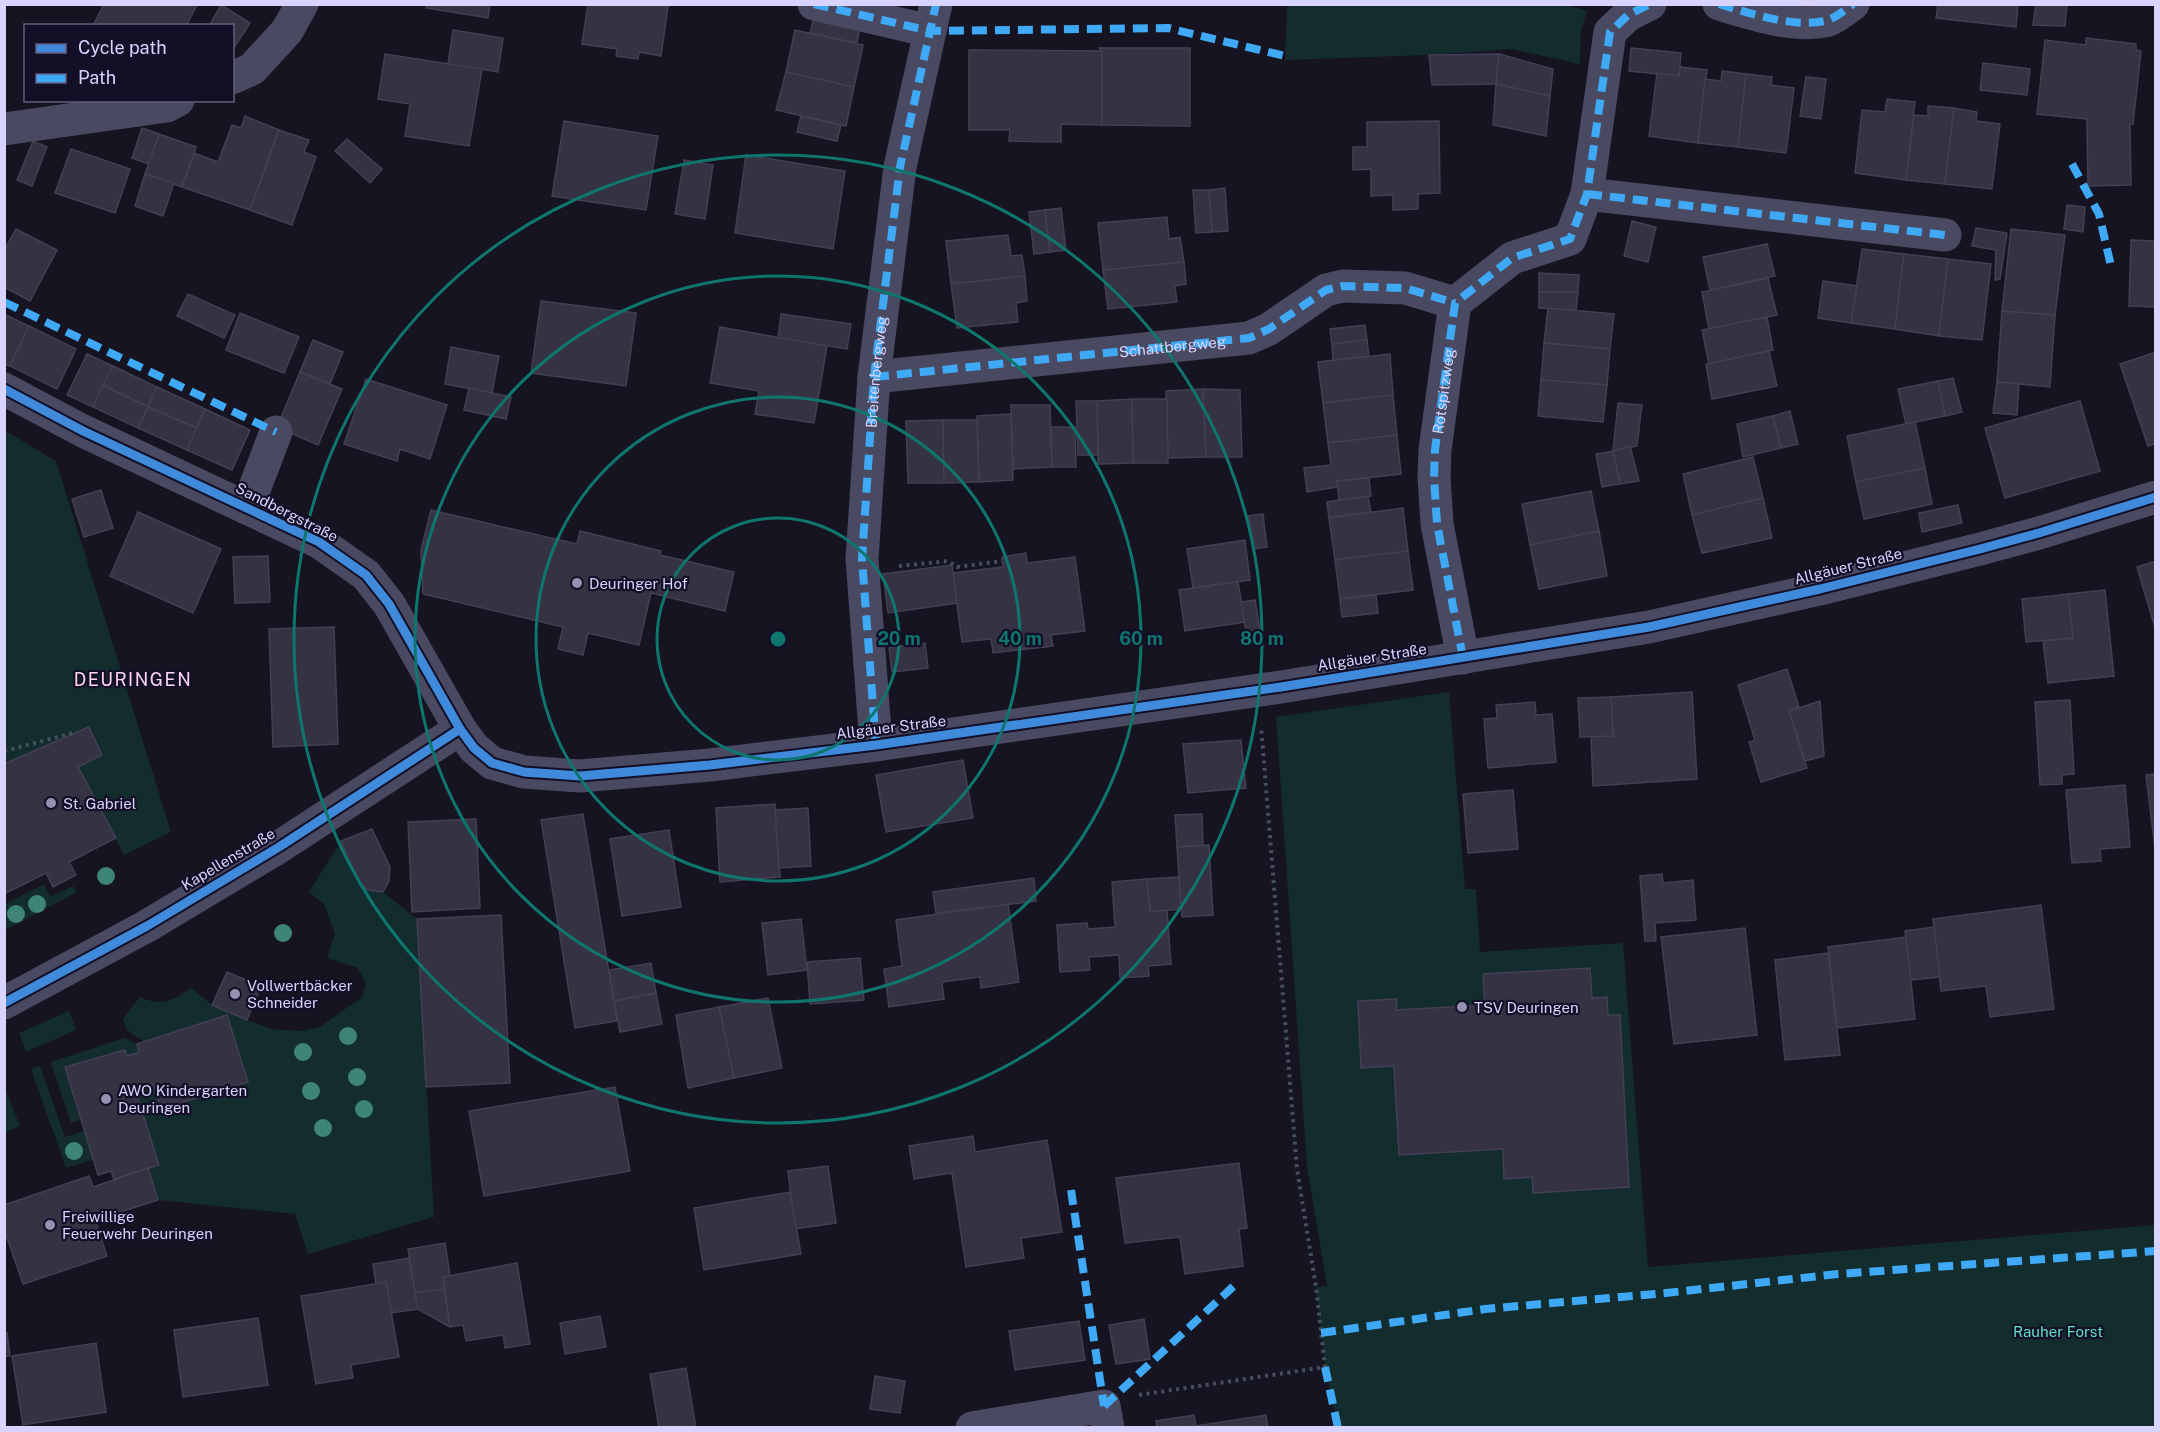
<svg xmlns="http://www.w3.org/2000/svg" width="2160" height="1432" viewBox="0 0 2160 1432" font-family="'Public Sans',sans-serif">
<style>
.green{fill:#132c2d}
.building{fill:#343243;stroke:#433f54;stroke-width:1.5}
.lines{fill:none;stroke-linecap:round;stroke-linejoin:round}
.path{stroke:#44505f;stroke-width:4;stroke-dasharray:3 4.5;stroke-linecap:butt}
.minor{stroke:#4a4962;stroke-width:33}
.quiet{stroke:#3fa9f5;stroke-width:8;stroke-dasharray:15 8;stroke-linecap:butt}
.cycleway-casing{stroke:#130f26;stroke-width:13}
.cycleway{stroke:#408adc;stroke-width:9}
.tree{fill:#3e8478}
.ring{fill:none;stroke:#0f766e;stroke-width:3}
.poi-dot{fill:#9591b1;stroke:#130f26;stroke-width:2}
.labels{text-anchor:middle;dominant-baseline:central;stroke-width:4.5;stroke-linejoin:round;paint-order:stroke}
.street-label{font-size:15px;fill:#d9d4ff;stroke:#130f26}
.poi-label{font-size:15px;fill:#d9d4ff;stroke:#130f26;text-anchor:start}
.park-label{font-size:15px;fill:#5fe0c0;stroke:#130f26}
.quarter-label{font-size:18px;letter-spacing:1.5px;fill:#ffd6f0;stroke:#130f26}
.centre{fill:#0f766e;stroke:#130f26;stroke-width:3}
.ring-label{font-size:18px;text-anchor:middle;font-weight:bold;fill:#0f766e;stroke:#130f26;stroke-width:4.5;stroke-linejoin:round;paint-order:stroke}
</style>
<rect width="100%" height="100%" fill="#161421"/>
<g class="green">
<path d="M1563 4 1587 11 1581 30 1580 64 1511 49 1429 55 1285 60 1287 5Z"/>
<path d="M4 430 56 461 171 832 124 855 78 767 102 755 89 727 5 764Z"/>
<path d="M1449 692 1465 889H1476L1480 952 1623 943 1648 1267 2155 1225V1427H1338L1325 1367 1316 1287 1327 1286 1307 1167 1276 717Z"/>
<path d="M341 841 358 880 367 890 383 892 417 919 434 1217 308 1254 295 1214 158 1200 148 1168 159 1165 135 1089 153 1084 161 1109 248 1082 227 1016 144 1042 127 1030 123 1019 140 997C162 1007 172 1001 191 988L212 1005 247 1020 272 1029 302 1031 320 1027 362 997 366 984 358 968 327 958 335 934 324 904 309 892Z"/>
<path d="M44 884 50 897 73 886 77 892 5 930V904Z"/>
<path d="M69 1011 76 1030 26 1052 19 1033Z"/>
<path d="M124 1038 137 1044 139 1052 127 1056 125 1050 65 1067 80 1120 71 1123 51 1062Z"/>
<path d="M40 1066 65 1137 84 1131 93 1160 66 1168 31 1069Z"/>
<path d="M5 1088 20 1126 5 1132H4Z"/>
</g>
<g class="building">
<path d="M104 4H196L197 5 186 26H93Z"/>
<path d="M427 4H490L488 18 426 8Z"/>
<path d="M588 4 668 6 661 56 639 52 638 59 616 56 617 49 582 44Z"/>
<path d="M1938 4H2018L2016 27 1936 18Z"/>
<path d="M2036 4H2067L2065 26 2033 25Z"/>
<path d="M221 5 250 23 232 51V26H209Z"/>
<path d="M814 17 860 27 857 43 810 33Z"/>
<path d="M453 30 503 38 498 72 448 64Z"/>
<path d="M795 30 863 45 854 87 786 72Z"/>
<path d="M2086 38 2136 44V50L2141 51 2133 124H2130L2131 185 2088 186 2087 119 2037 114 2045 40 2086 45Z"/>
<path d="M1099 48H1190V126L1102 125V51Z"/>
<path d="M1631 48 1681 53 1679 76 1629 71Z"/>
<path d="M969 50 1102 51V125L1061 124V142L1009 141 1010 130H969Z"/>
<path d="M385 54 482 69 469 146 405 136 410 104 378 99Z"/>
<path d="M1499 54 1496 84 1432 85 1429 55Z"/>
<path d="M1499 54 1553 69 1550 96 1496 84Z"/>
<path d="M1983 63 2030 69 2027 95 1980 90Z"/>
<path d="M1680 67 1707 70 1698 143 1649 136 1657 73 1679 76Z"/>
<path d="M1722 71 1746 74 1738 147 1698 143 1705 79 1721 81Z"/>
<path d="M786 72 854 87 846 126 776 110Z"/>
<path d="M1746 74 1772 77 1771 85 1794 88 1786 153 1738 147Z"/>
<path d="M1806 77 1826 79 1821 119 1800 116Z"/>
<path d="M1496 84 1550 96 1546 136 1493 125Z"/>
<path d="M1887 99 1915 102 1906 180 1855 173 1862 110 1885 112Z"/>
<path d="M1928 106 1954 108 1945 184 1906 180 1914 115 1928 116Z"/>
<path d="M1954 108 1977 112 1976 121 2000 124 1992 189 1945 184Z"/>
<path d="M245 116 279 130 250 210 182 187 194 153 218 162 232 125 241 128Z"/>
<path d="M801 116 841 125 837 141 797 132Z"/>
<path d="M564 121 658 136 646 210 552 196Z"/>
<path d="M1439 121 1440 193 1418 194V209L1393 210V195L1371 196V169L1353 170V147H1367V122Z"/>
<path d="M142 128 159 134 149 164 132 158Z"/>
<path d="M279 130 309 140 304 152 316 157 292 225 250 210Z"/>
<path d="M159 134 196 147 182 187 145 174Z"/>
<path d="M347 139 382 169 370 183 335 151Z"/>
<path d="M33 141 47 147 32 186 17 180Z"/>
<path d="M71 149 130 169 115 213 55 193Z"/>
<path d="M746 155 845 171 833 249 735 233Z"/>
<path d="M684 160 713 165 705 219 675 214Z"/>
<path d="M145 174 174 183 163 216 135 206Z"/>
<path d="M1225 188 1228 231 1212 232 1209 190Z"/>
<path d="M1193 190H1209L1212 232 1196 233Z"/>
<path d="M2067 205 2085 207 2083 232 2064 229Z"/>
<path d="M1061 208 1066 250 1050 252 1045 210Z"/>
<path d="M1045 210 1050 252 1034 254 1029 212Z"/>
<path d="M1167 217 1169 239 1180 237 1184 262 1103 270 1098 223Z"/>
<path d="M1632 221 1656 227 1648 262 1624 256Z"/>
<path d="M1976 228 2007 233 2000 279 1995 280 1996 250 1972 246Z"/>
<path d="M16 229 57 250 30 301 4 287V251Z"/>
<path d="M2011 229 2065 235 2055 315 2002 311Z"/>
<path d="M1008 235 1011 256 1022 255 1025 276 951 284 946 241Z"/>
<path d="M2131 240 2156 241V307L2129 306Z"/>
<path d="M1767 244 1775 276 1710 290 1703 257Z"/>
<path d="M1862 249 1904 254 1895 329 1851 323Z"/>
<path d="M1904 254 1948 259 1939 336 1895 329Z"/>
<path d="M1948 259 1991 264 1982 340 1939 336Z"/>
<path d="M1184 262 1186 284 1175 286 1177 302 1108 309 1103 270Z"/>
<path d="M1539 273 1579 275 1578 292H1539Z"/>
<path d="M1025 276 1027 301 1016 303 1018 322 957 328 951 284Z"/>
<path d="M1768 278 1777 315 1709 329 1702 292Z"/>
<path d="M1823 281 1857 286 1851 323 1818 318Z"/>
<path d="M1539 292H1578L1576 311 1539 308Z"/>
<path d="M188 294 235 315 224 338 177 316Z"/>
<path d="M541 301 636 313 626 386 531 373Z"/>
<path d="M1548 308 1614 314 1610 349 1544 343Z"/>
<path d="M2002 311 2055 315 2050 387 1997 382Z"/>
<path d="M240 313 299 337 284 373 226 350Z"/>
<path d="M4 314 29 326 10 366 4 364Z"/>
<path d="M781 314 851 324 847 349 778 338Z"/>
<path d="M1767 317 1773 350 1709 364 1702 330Z"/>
<path d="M1365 325 1367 340 1332 344 1330 329Z"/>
<path d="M29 326 76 349 57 389 10 366Z"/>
<path d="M720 327 827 346 814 423 755 414 759 391 710 383Z"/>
<path d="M313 340 343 352 330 384 300 372Z"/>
<path d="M1367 340 1369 356 1333 360 1332 344Z"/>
<path d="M1544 343 1610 349 1607 385 1541 380Z"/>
<path d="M451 347 499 356 492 393 445 384Z"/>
<path d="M1769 351 1777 386 1712 399 1706 364Z"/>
<path d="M2156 352V443L2148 446 2120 364Z"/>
<path d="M87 354 113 366 93 407 67 395Z"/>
<path d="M1390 354 1393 395 1323 403 1318 362Z"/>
<path d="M113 366 157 387 148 407 103 385Z"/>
<path d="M300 372 342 389 318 445 277 427Z"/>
<path d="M1953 378 1962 412 1945 416 1938 381Z"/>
<path d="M366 379 447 405 430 459 400 449 397 461 344 444Z"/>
<path d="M1541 380 1607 385 1603 422 1538 416Z"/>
<path d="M1938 381 1945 416 1906 424 1898 389Z"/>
<path d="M1997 382 2019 384 2017 415 1993 413Z"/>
<path d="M103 385 148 407 138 428 93 407Z"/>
<path d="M157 387 205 409 197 428 148 407Z"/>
<path d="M469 388 511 397 506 419 464 410Z"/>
<path d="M1203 389 1206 457 1168 458 1166 391Z"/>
<path d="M1203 389 1240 390 1242 457H1206Z"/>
<path d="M1393 395 1397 435 1328 443 1323 403Z"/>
<path d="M1132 399 1133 463 1098 464 1097 401Z"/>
<path d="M1132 399H1167L1168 463H1133Z"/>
<path d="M1076 401H1097L1098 455H1078Z"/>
<path d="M2080 401 2100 471 2005 498 1985 428Z"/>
<path d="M1618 403 1642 405 1637 446 1613 451Z"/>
<path d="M1011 405H1050L1052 467 1013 469Z"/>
<path d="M148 407 197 428 187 450 138 428Z"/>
<path d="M205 409 250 430 232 470 187 450Z"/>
<path d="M1790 411 1798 444 1781 448 1773 416Z"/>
<path d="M1011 414 1013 480 979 482 977 416Z"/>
<path d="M1773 416 1781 448 1743 457 1737 424Z"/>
<path d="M943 420 944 483H908L906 421Z"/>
<path d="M943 420H977L979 482 944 483Z"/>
<path d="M1915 422 1925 468 1856 482 1847 436Z"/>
<path d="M1051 427H1075L1076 467H1052Z"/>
<path d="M1397 435 1401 474 1337 481 1338 487 1307 492 1304 468 1331 465 1328 443Z"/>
<path d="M1630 446 1639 481 1620 484 1613 451Z"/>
<path d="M1613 451 1620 484 1602 487 1596 454Z"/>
<path d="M1753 457 1763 498 1692 515 1683 474Z"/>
<path d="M1925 468 1932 504 1864 519 1856 482Z"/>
<path d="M1369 478 1371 496 1339 500 1337 481Z"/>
<path d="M101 490 113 528 84 537 72 499Z"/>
<path d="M1591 491 1599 531 1530 545 1522 504Z"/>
<path d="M1368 496 1371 512 1329 518 1327 502Z"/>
<path d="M1763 498 1772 538 1702 553 1692 515Z"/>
<path d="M1958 505 1962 523 1922 532 1919 513Z"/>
<path d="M1403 508 1408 551 1335 560 1329 518Z"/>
<path d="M431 510 577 544 580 531 661 551 660 555 734 572 725 611 651 593 639 645 588 633 583 655 558 649 563 627 423 594 421 550Z"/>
<path d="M138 512 221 549 193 613 110 576Z"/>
<path d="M1263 514 1267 547 1253 549 1248 516Z"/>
<path d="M1599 531 1607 576 1539 589 1530 545Z"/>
<path d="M1245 540 1250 580 1193 588 1187 549Z"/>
<path d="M1408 551 1413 590 1340 599 1335 560Z"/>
<path d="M1026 553 1027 563 1075 557 1085 631 1051 635 1053 646 993 653 991 639 962 642 953 573 1003 567 1002 557Z"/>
<path d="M268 556 270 602 235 603 233 557Z"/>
<path d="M2156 561V631L2137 567Z"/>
<path d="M952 565 957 603 888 613 883 574Z"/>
<path d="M1238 582 1245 622 1185 631 1179 590Z"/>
<path d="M2105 590 2114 676 2048 683 2043 641 2073 638 2068 594Z"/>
<path d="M2068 594 2073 638 2026 642 2022 599Z"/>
<path d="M1376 595 1378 613 1342 617 1340 599Z"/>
<path d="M1255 600 1261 635 1247 637 1241 602Z"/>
<path d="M334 627 338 744 273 747 269 629Z"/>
<path d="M925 643 928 668 892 672 889 648Z"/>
<path d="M1787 669 1799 707 1789 711 1807 768 1761 782 1749 742 1755 740 1738 685Z"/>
<path d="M1692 692 1697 779 1593 786 1591 736H1613L1611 697Z"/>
<path d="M1611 697 1613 736 1580 737 1578 698Z"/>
<path d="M2070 700 2074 774 2062 775V784L2040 785 2035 702Z"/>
<path d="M1820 701 1824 756 1805 761 1789 711Z"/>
<path d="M1535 702 1536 715 1552 714 1556 762 1488 768 1484 719 1497 718 1496 705Z"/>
<path d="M89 727 102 755 78 767 116 838 69 862 76 875 53 887 46 873 4 894V764Z"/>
<path d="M1241 740 1246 788 1188 793 1183 744Z"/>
<path d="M963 760 973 818 886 832 876 775Z"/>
<path d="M2156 774V849H2155L2146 775Z"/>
<path d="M2125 785 2130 847 2100 849 2101 861 2072 863 2066 790Z"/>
<path d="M1513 790 1518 849 1468 853 1463 794Z"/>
<path d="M775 804 780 877 720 882 716 808Z"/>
<path d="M808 808 811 866 779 868 775 810Z"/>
<path d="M583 814 617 1021 575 1028 541 820Z"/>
<path d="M1202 814 1203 845 1177 847 1175 815Z"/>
<path d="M476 819 480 908 412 912 408 822Z"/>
<path d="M372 829 390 867 389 881 383 892 367 890 358 880 341 841Z"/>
<path d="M669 830 681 907 622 916 610 839Z"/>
<path d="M1209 845 1213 915 1182 917 1177 847Z"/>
<path d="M1662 874 1663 883 1693 880 1696 920 1655 923 1656 941H1645L1640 876Z"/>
<path d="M1179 877 1181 909 1150 912 1147 879Z"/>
<path d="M1034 878 1036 901 936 913 933 892Z"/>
<path d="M1147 879 1150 912 1167 910 1171 964 1148 966 1149 976 1120 978 1119 955 1089 957 1090 970 1060 972 1057 925 1087 923 1088 929 1115 927 1112 882Z"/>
<path d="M1008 904 1019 982 981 988 980 977 942 982 944 999 889 1007 884 969 902 966 896 920Z"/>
<path d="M2041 905 2054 1009 1990 1017 1986 986 1941 991 1933 919Z"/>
<path d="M501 915 510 1083 426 1087 417 919Z"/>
<path d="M801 919 807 970 768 975 762 923Z"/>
<path d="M1934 927 1940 977 1910 980 1905 931Z"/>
<path d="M1745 928 1757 1035 1674 1044 1661 937Z"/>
<path d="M1906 937 1915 1019 1837 1028 1828 947Z"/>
<path d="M1828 953 1840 1055 1785 1060 1775 960Z"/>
<path d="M860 958 864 1000 810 1004 807 962Z"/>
<path d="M651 963 656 993 614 1001 609 970Z"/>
<path d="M1590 968 1592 998 1607 997 1608 1015H1620L1629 1187 1533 1193 1532 1177 1504 1179 1503 1149 1399 1155 1394 1066 1361 1068 1358 1001 1397 999 1396 1010 1485 1005 1483 974Z"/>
<path d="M227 972 261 986 247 1020 212 1005Z"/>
<path d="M656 993 662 1024 620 1032 614 1001Z"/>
<path d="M768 998 782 1068 734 1078 719 1007Z"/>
<path d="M719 1007 734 1078 688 1088 676 1015Z"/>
<path d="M227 1015 248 1082 161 1109 153 1084 135 1089 159 1165 114 1179 111 1171 98 1175 65 1067 125 1050 127 1056 139 1052 137 1044Z"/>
<path d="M615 1087 630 1171 484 1196 469 1111Z"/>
<path d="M973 1136 975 1152 1047 1140 1062 1232 1021 1238 1024 1258 966 1267 952 1173 914 1179 909 1146Z"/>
<path d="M1239 1163 1247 1228 1239 1229 1243 1266 1185 1274 1180 1237 1125 1243 1116 1178Z"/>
<path d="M828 1166 836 1223 795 1229 788 1171Z"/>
<path d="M148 1168 158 1200 95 1220 107 1256 23 1284 4 1229V1205L89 1176 93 1187Z"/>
<path d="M790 1192 801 1254 704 1270 694 1208Z"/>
<path d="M445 1243 450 1276 443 1277 444 1289 415 1293 408 1249Z"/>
<path d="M409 1258 418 1309 391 1313 386 1282 376 1284 373 1264Z"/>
<path d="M517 1263 530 1344 505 1348 503 1335 466 1341 463 1325 450 1327 443 1277Z"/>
<path d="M386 1282 399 1357 351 1365 353 1378 316 1384 301 1296Z"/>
<path d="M444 1289 450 1327 418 1309 415 1293Z"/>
<path d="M600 1316 606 1347 565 1354 560 1323Z"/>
<path d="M258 1318 268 1385 183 1397 174 1330Z"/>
<path d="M1144 1319 1150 1359 1116 1364 1109 1325Z"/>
<path d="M1079 1321 1085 1360 1015 1370 1009 1331Z"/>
<path d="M4 1333H7L10 1356H4Z"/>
<path d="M96 1343 106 1412 23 1425 12 1356Z"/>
<path d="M686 1368 696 1428H659L650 1374Z"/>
<path d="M875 1376 905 1381 900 1413 870 1409Z"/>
<path d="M1194 1415 1196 1426 1266 1415 1268 1428H1157L1156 1421Z"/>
</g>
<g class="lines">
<g class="path">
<path d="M899 566 948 561 957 567 1002 561"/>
<path d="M4 751 77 732"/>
<path d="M1139 1395 1325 1367 1316 1287 1297 1169 1261 726"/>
</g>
<g class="minor">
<path d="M814 4 930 31"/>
<path d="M1719 4C1749 13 1793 28 1825 21 1834 19 1845 10 1853 4"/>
<path d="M232 78 252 69 287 31 302 4"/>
<path d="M4 129 167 106 178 100"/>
<path d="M1587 194 1945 235"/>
<path id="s1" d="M874 377 1249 338 1269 329 1326 290 1343 286 1405 288 1455 303"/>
<path d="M4 389 83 431 319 542 366 575 389 604 460 729 474 748 492 763 524 772 580 776 710 765 876 745 1281 687 1649 627 1820 589 1980 549 2039 533 2156 497"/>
<path d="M247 508 276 432"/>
<path id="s2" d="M1463 658 1437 524 1434 477 1435 450 1455 303 1512 258 1570 239 1587 194 1610 32 1628 15 1650 4"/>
<path d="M876 745 862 559 874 377 900 167 936 4"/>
<path d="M4 1003 147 926 279 847 460 729"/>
<path d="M972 1428 1104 1406 1108 1428"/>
</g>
<g class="quiet">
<path d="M814 4 930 31 1168 28 1285 56"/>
<path d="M1719 4C1749 13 1793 28 1825 21 1834 19 1845 10 1853 4"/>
<path d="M2072 164 2099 214 2111 266"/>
<path d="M1587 194 1945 235"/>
<path d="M4 302 276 432"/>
<path d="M874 377 1249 338 1269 329 1326 290 1343 286 1405 288 1455 303"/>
<path d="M1463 658 1437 524 1434 477 1435 450 1455 303 1512 258 1570 239 1587 194 1610 32 1628 15 1650 4"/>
<path id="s3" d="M876 745 862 559 874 377 900 167 936 4"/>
<path d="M1071 1190 1104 1406"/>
<path d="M1321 1333 1485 1309 1666 1293 1838 1274 2156 1251"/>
<path d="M1325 1367 1338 1428"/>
<path d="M1104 1406 1236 1284"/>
</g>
<defs>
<g id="cycleway">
<path d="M4 389 83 431 319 542 366 575 389 604 460 729 474 748 492 763 524 772 580 776 710 765 876 745 1281 687 1649 627 1820 589 1980 549 2039 533 2156 497"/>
<path d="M4 1003 147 926 279 847 460 729"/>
</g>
</defs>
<use href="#cycleway" class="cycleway-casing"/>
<use href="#cycleway" class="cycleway"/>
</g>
<g class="tree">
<circle cx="106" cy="876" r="9"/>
<circle cx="37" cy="904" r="9"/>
<circle cx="16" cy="914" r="9"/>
<circle cx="283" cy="933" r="9"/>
<circle cx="348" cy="1036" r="9"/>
<circle cx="303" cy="1052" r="9"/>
<circle cx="357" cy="1077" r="9"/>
<circle cx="311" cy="1091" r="9"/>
<circle cx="364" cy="1109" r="9"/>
<circle cx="323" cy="1128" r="9"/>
<circle cx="74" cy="1151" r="9"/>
</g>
<g class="ring">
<circle cx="778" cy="639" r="121"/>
<circle cx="778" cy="639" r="242"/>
<circle cx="778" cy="639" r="363"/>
<circle cx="778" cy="639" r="484"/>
</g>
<g class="poi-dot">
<circle cx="577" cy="583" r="6"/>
<circle cx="51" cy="803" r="6"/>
<circle cx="235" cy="994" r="6"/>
<circle cx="1462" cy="1007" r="6"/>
<circle cx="106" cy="1099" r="6"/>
<circle cx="50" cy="1225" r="6"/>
</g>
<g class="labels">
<g class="street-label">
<text stroke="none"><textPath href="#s1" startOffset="300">Schattbergweg</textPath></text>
<text stroke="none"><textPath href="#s3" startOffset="374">Breitenbergweg</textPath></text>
<text stroke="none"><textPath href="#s2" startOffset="270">Rotspitzweg</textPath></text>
<text transform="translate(287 512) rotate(27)">Sandbergstraße</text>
<text transform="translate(1848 566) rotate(-14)">Allgäuer Straße</text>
<text transform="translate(1372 657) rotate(-9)">Allgäuer Straße</text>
<text transform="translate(891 727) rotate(-7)">Allgäuer Straße</text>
<text transform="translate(228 859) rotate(-31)">Kapellenstraße</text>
</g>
<g class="poi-label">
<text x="589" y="583">Deuringer Hof</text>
<text x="63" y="803">St. Gabriel</text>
<text x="247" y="985">Vollwertbäcker<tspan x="247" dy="17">Schneider</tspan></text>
<text x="1474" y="1007">TSV Deuringen</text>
<text x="118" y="1090">AWO Kindergarten<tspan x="118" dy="17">Deuringen</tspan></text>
<text x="62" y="1216">Freiwillige<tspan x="62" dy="17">Feuerwehr Deuringen</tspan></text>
</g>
<g class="park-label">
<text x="2058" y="1331">Rauher Forst</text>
</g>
<g class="quarter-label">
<text x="133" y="679">DEURINGEN</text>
</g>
</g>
<circle cx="778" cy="639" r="9" class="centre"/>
<g class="ring-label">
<text x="899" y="645">20 m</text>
<text x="1020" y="645">40 m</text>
<text x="1141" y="645">60 m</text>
<text x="1262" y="645">80 m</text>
</g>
<rect width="2160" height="1432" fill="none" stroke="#d9d4ff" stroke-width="12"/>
<rect x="24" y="24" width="210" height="78" fill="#130f26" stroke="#625e7d" stroke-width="1.5"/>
<rect x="36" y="44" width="30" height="9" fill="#408adc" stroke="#625e7d" stroke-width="1.5"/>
<text x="78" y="54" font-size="18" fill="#d9d4ff">Cycle path</text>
<rect x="36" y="74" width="30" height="9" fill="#3fa9f5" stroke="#625e7d" stroke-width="1.5"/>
<text x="78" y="84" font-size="18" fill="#d9d4ff">Path</text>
</svg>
